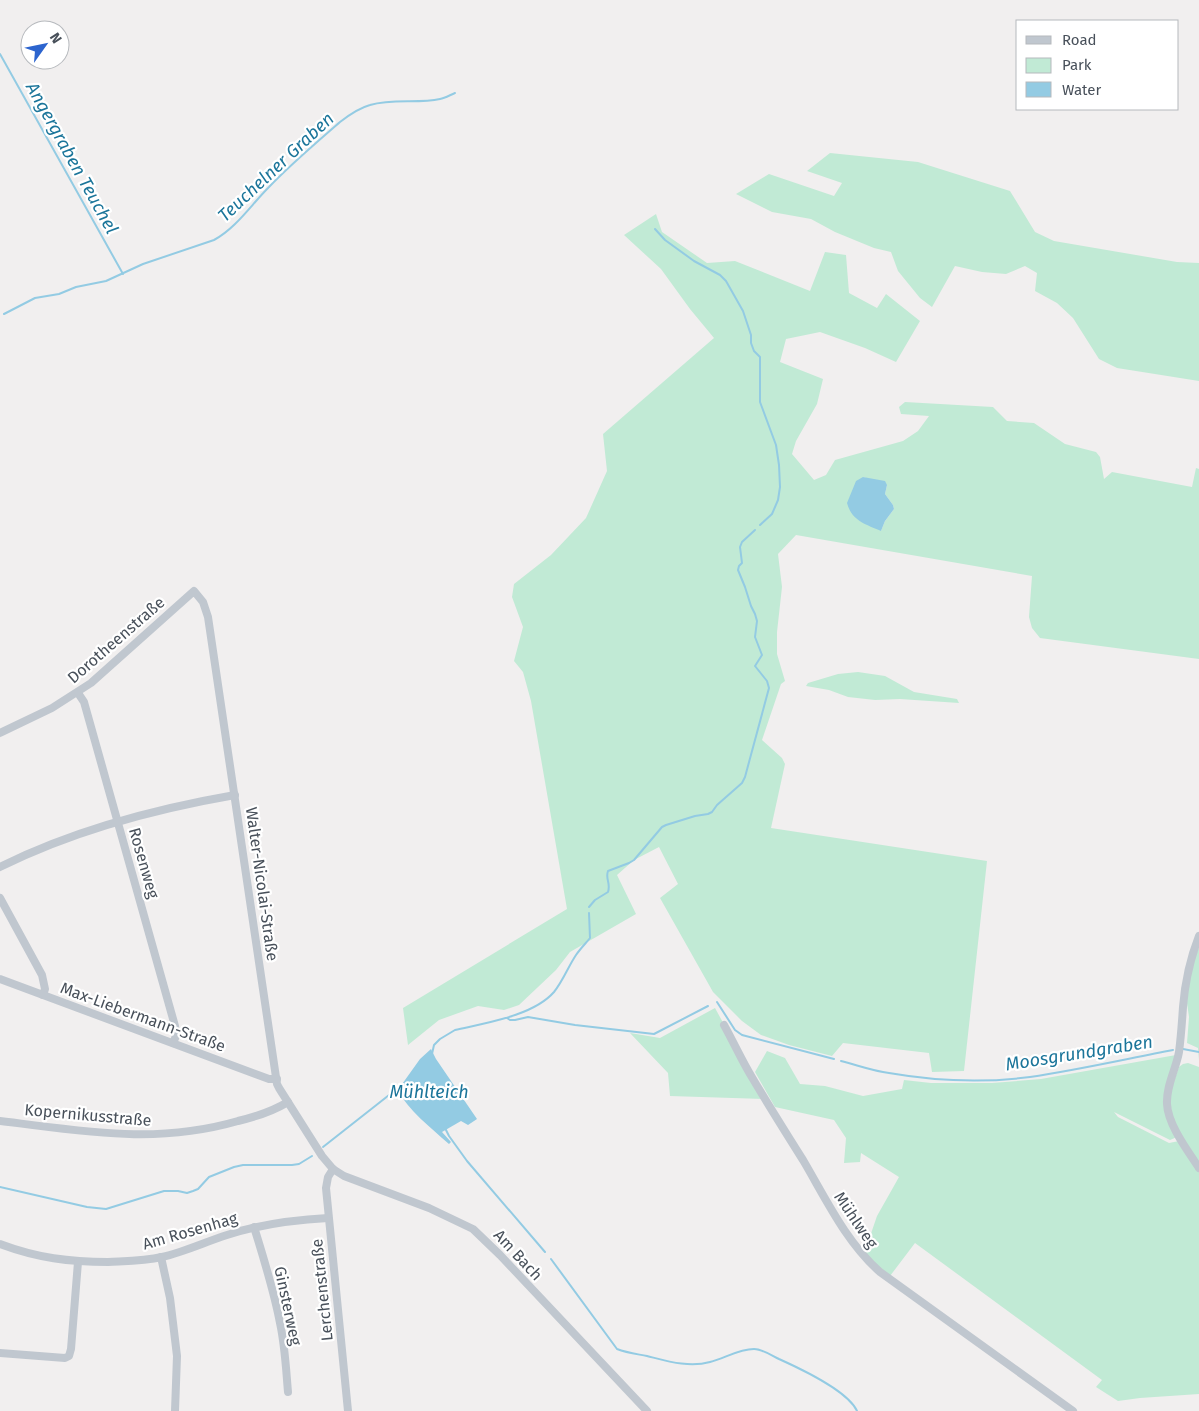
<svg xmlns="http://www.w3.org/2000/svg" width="1199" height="1411" viewBox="0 0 1199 1411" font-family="'Fira Sans',sans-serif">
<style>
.green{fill:#c1ead5;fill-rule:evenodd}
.water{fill:#93cbe3}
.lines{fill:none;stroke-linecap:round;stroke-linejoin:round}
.stream{stroke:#93cbe3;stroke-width:2}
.minor{stroke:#c0c7cf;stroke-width:8}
.labels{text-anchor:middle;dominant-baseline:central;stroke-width:4.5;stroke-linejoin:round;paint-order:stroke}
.street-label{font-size:16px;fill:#48505a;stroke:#fff}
.water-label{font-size:18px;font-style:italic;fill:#1b759a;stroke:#fff}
</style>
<rect width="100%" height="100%" fill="#f1efef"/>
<g class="green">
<path d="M830 153 918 162 1010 191 1035 232 1054 241 1177 262 1199 263V381L1117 368 1099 359 1073 318 1057 303 1035 291 1037 273 1025 266 1006 274 982 272 955 266 932 307 920 298 898 271 891 252 874 248 835 232 811 219 772 212 736 194 769 174 834 196 842 183 807 171Z"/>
<path d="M656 214 662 232 707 263 735 261 810 291 825 252 846 255 849 293 877 308 886 294 920 321 896 362 865 348 820 332 786 339 780 362 823 379 817 404 796 441 792 454 814 480 826 475 835 460 903 441 918 431 929 416 901 414 899 407 905 402 993 407 1007 421 1034 423 1065 444 1096 452 1100 457 1104 479 1112 472 1192 487 1196 468 1199 469V659L1040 638 1032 628 1029 617 1032 576 796 535 778 554 782 587 777 632V654L785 681 781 684 762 740 782 758 785 764 771 828 987 861 964 1071 932 1072 929 1053 843 1043 832 1056 789 1045 761 1035 742 1021 713 992 660 898 678 884 659 847 634 860 617 875 636 914 570 952 556 970 519 1005 504 1010 478 1006 439 1020 408 1045 403 1008 567 909 531 701 523 672 514 661 523 627 512 597 514 584 551 555 586 518 607 471 603 434 714 338 690 309 661 269 624 235ZM863 477 887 485 885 494 893 505 894 509 885 521 881 531Z"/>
<path d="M858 672 885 676 914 692 957 699 959 703 900 699 875 700 848 697 829 690 806 686 808 683 838 674Z"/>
<path d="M1199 947V1060L1198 1048 1187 1043 1189 1017 1187 1003 1189 982 1194 960Z"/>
<path d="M715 1008 765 1099 670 1096 668 1073 630 1033 660 1038Z"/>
<path d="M767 1051 785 1058 800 1084 825 1086 863 1096 902 1089 904 1080 931 1083H992L1041 1079 1176 1055 1166 1086 1177 1137 1170 1140 1114 1112 1118 1117 1169 1143 1179 1141 1199 1172V1394L1140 1398 1118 1401 1096 1387 1102 1380 915 1243 890 1276 864 1254 877 1216 899 1177 861 1153 860 1162 844 1163 846 1138 834 1120 775 1107 755 1072Z"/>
<path d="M1188 1063 1199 1067V1164L1173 1121 1169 1095 1179 1067 1183 1064Z"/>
</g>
<g class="water">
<path d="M863 477 885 481 887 485 885 494 893 505 894 509 885 521 881 531C865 524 852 521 847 503L856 481Z"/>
<path d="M431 1049 436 1059 477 1119 468 1125 461 1121 442 1132 451 1142 449 1144C431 1128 408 1110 397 1089L400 1087 420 1059Z"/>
</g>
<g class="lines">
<g class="stream">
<path d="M0 54 123 274"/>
<path d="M655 229 665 240 694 261 720 275 726 281 743 311 751 335V343L754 351 760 357V402L776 445 779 465 780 487 778 500 772 514 760 525"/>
<path d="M4 314 35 298 59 294 76 287 106 281 143 264 214 240C236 228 251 205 269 187 291 164 316 143 340 122 349 115 359 108 370 105 393 98 418 104 440 99 445 98 450 95 455 93"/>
<path d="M589 907 595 900 608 892C611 883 605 879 608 871L629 863 634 860 662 827 666 825 695 816 708 814 712 812 717 805 742 783 745 777 769 688 767 681 755 666 762 655 755 637 757 621 755 614 751 606 745 587 738 570 739 566 742 563 740 547 742 542 755 530"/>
<path d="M717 1002 735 1030 742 1035 834 1059"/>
<path d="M507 1018 510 1020H515L528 1017 575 1025 654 1034 708 1006"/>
<path d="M1183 1049 1199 1052"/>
<path d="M432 1054 434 1045 440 1039 455 1030C485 1023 533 1016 554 992 563 981 568 967 576 955 580 949 586 943 590 938L589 913"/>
<path d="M841 1061C857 1065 873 1071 889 1073 935 1081 984 1083 1030 1077 1078 1070 1126 1059 1173 1050"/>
<path d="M445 1128 449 1136 467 1161 545 1252"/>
<path d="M323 1147 398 1088"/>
<path d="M0 1187 87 1207 106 1209 164 1191H178L187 1193 193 1191 198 1189 209 1177 234 1167 243 1165H292L299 1164 312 1156"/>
<path d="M551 1259 617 1349C627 1353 637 1354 647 1356 667 1361 689 1368 710 1362 725 1358 739 1349 754 1349 762 1349 771 1355 779 1359 799 1368 848 1391 857 1411"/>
</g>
<g class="minor">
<path d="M78 693 84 702 175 1026 176 1036 173 1043"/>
<path d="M0 733 52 708 91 683 194 591 203 602 208 617 277 1084 279 1088 322 1156 333 1169 344 1176 429 1208 473 1229 500 1255 647 1411"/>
<path d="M0 867C74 830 154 809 235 795"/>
<path d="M0 898 42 975 45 989 43 995"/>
<path d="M1199 936C1190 959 1185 982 1183 1007 1182 1022 1181 1037 1179 1052 1176 1069 1166 1086 1167 1104 1168 1125 1188 1151 1199 1168"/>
<path d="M0 979 269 1079H277"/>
<path d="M724 1025C734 1043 742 1061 753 1079 769 1106 786 1133 803 1160 826 1199 846 1242 880 1272L1073 1411"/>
<path d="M0 1121C84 1131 155 1145 238 1121 255 1117 273 1111 288 1102"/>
<path d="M333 1169 328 1177 326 1188 348 1411"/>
<path d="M254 1227C264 1259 274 1291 280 1323 285 1346 286 1369 288 1392"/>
<path d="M0 1244C37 1258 70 1262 108 1262 126 1261 144 1261 162 1257 184 1252 205 1242 227 1235 260 1224 293 1220 328 1218"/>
<path d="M161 1257 170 1298 177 1356 175 1411"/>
<path d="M0 1353 65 1358 69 1356 71 1349 78 1262"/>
</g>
</g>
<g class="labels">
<g class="street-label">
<text transform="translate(116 640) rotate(-41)">Dorotheenstraße</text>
<text transform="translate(144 863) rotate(74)">Rosenweg</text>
<text transform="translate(262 884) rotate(82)">Walter-Nicolai-Straße</text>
<text transform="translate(143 1017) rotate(20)">Max-Liebermann-Straße</text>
<text transform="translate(88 1115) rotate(5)">Kopernikusstraße</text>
<text transform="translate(856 1220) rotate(56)">Mühlweg</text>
<text transform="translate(190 1231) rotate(-16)">Am Rosenhag</text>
<text transform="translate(518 1255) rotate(47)">Am Bach</text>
<text transform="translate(322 1290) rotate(-96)">Lerchenstraße</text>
<text transform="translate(288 1306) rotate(78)">Ginsterweg</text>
</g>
<g class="water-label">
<text transform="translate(72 158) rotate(61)">Angergraben Teuchel</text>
<text transform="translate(276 167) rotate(-43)">Teuchelner Graben</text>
<text transform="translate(1079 1053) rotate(-9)">Moosgrundgraben</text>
<text x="429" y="1092">Mühlteich</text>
</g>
</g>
<rect x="1016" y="20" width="162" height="90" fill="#ffffff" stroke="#b6b9bd"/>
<rect x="1026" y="36" width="25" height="8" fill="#c0c7cf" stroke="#b6b9bd"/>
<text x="1062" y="45" font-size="15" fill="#48505a">Road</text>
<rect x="1026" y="58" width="25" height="15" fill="#c1ead5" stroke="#b6b9bd"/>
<text x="1062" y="70" font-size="15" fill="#48505a">Park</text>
<rect x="1026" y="82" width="25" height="15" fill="#93cbe3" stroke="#b6b9bd"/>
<text x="1062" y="95" font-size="15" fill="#48505a">Water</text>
<g transform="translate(45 45) rotate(57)"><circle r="24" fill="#ffffff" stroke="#b6b9bd"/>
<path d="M0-4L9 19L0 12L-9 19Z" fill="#2c64ce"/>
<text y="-8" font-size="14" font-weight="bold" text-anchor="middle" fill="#48505a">N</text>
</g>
</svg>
